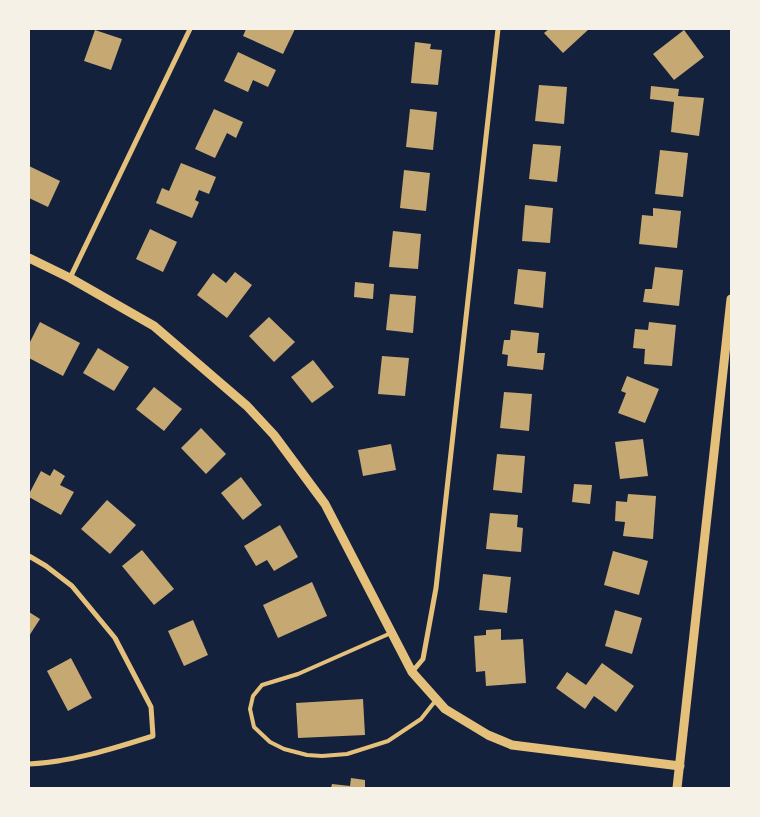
<svg xmlns="http://www.w3.org/2000/svg" width="760" height="817" viewBox="0 0 760 817" font-family="'Space Grotesk',sans-serif">
<style>
.building{fill:#c6a872}
.lines{fill:none;stroke-linecap:round;stroke-linejoin:round}
.service{stroke:#e5c07b;stroke-width:4}
.minor{stroke:#e5c07b;stroke-width:5}
.tertiary{stroke:#e5c07b;stroke-width:9}
</style>
<rect width="100%" height="100%" fill="#14213d"/>
<g class="building">
<path d="M246 29H295L283 54 243 36Z"/>
<path d="M549 29H589L563 53 544 33Z"/>
<path d="M95 30 122 39 111 70 84 61Z"/>
<path d="M684 30 704 57 674 80 653 54Z"/>
<path d="M415 42 431 44 430 49 442 50 438 85 411 83Z"/>
<path d="M238 52 276 70 268 87 253 80 248 92 224 81Z"/>
<path d="M539 85 567 87 564 124 535 121Z"/>
<path d="M651 86 679 89 678 96 704 98 699 136 671 132 674 102 650 99Z"/>
<path d="M214 109 243 122 236 138 227 133 215 158 195 149Z"/>
<path d="M410 109 437 112 433 150 406 147Z"/>
<path d="M533 144 561 146 557 182 529 179Z"/>
<path d="M660 150 688 153 683 197 655 194Z"/>
<path d="M181 163 216 177 209 194 199 190 195 200 199 202 192 218 156 203 162 188 169 191Z"/>
<path d="M29 166 60 181 48 207 29 198Z"/>
<path d="M404 170 430 173 426 211 400 208Z"/>
<path d="M525 205 553 208 550 243 522 241Z"/>
<path d="M653 208 681 211 677 248 639 244 642 215 653 216Z"/>
<path d="M150 229 177 242 163 272 136 259Z"/>
<path d="M393 231 421 234 418 269 389 267Z"/>
<path d="M655 267 683 270 679 306 643 302 645 289H652Z"/>
<path d="M518 269 546 272 543 308 514 304Z"/>
<path d="M235 272 252 285 227 318 197 295 213 273 226 283Z"/>
<path d="M355 282 374 284 373 299 354 297Z"/>
<path d="M390 294 416 296 413 333 386 330Z"/>
<path d="M269 317 295 342 274 362 249 336Z"/>
<path d="M40 322 80 343 63 376 29 358V344Z"/>
<path d="M649 322 676 325 672 366 644 364 645 349 633 348 635 329 648 330Z"/>
<path d="M511 330 539 333 537 353H545L543 370 507 366 508 355 502 354 504 340H510Z"/>
<path d="M98 348 129 367 114 391 83 373Z"/>
<path d="M382 356 409 358 405 396 378 394Z"/>
<path d="M313 360 334 387 312 403 291 377Z"/>
<path d="M627 376 659 389 645 423 618 413 626 393 621 391Z"/>
<path d="M154 387 182 409 164 431 136 409Z"/>
<path d="M504 392 532 394 529 431 500 428Z"/>
<path d="M201 428 226 454 206 474 181 448Z"/>
<path d="M643 439 648 476 620 479 615 442Z"/>
<path d="M391 444 396 470 363 476 358 450Z"/>
<path d="M497 454 525 456 522 493 493 490Z"/>
<path d="M54 469 65 476 60 485 74 492 61 515 29 497V494L41 471 50 476Z"/>
<path d="M241 477 262 505 243 520 221 493Z"/>
<path d="M574 484 592 485 590 504 572 502Z"/>
<path d="M628 494 656 496 653 539 623 536 625 522 615 521 616 501 627 502Z"/>
<path d="M107 500 136 525 110 554 81 529Z"/>
<path d="M490 513 518 515 517 527 523 528 521 552 486 549Z"/>
<path d="M280 525 298 557 274 571 267 560 256 566 244 546Z"/>
<path d="M142 550 174 589 154 605 122 566Z"/>
<path d="M613 551 648 561 639 595 604 585Z"/>
<path d="M483 574 511 577 507 613 479 610Z"/>
<path d="M312 582 327 616 278 638 263 605Z"/>
<path d="M615 610 642 618 632 654 605 646Z"/>
<path d="M29 612 40 619 29 636Z"/>
<path d="M193 620 208 655 184 666 168 631Z"/>
<path d="M501 629V640L523 639 526 683 486 686 485 671 476 672 474 636 486 635V630Z"/>
<path d="M71 658 92 698 68 711 47 671Z"/>
<path d="M602 663 634 686 616 712 594 696 585 709 556 688 567 672 586 685Z"/>
<path d="M363 699 365 735 298 738 296 703Z"/>
<path d="M351 778 365 780V787L368 788H331L332 784 350 786Z"/>
</g>
<g class="lines">
<path class="service" d="M391 633 298 674 262 685 253 696 250 709 254 727 270 742 284 749 307 755 322 756 347 754 388 741 421 719 436 700"/>
<g class="minor">
<path d="M70 278 190 29"/>
<path d="M29 556 46 566 72 586 115 638 151 707 153 736C112 749 71 762 29 764"/>
<path d="M412 672 423 659 436 588 498 29"/>
</g>
<g class="tertiary">
<path d="M29 258 70 278 154 326 247 406 274 435 325 504 412 672 445 709 488 735 512 745 680 766"/>
<path d="M677 788 731 299"/>
</g>
</g>
<rect width="760" height="817" fill="none" stroke="#f6f1e7" stroke-width="60"/>
</svg>
